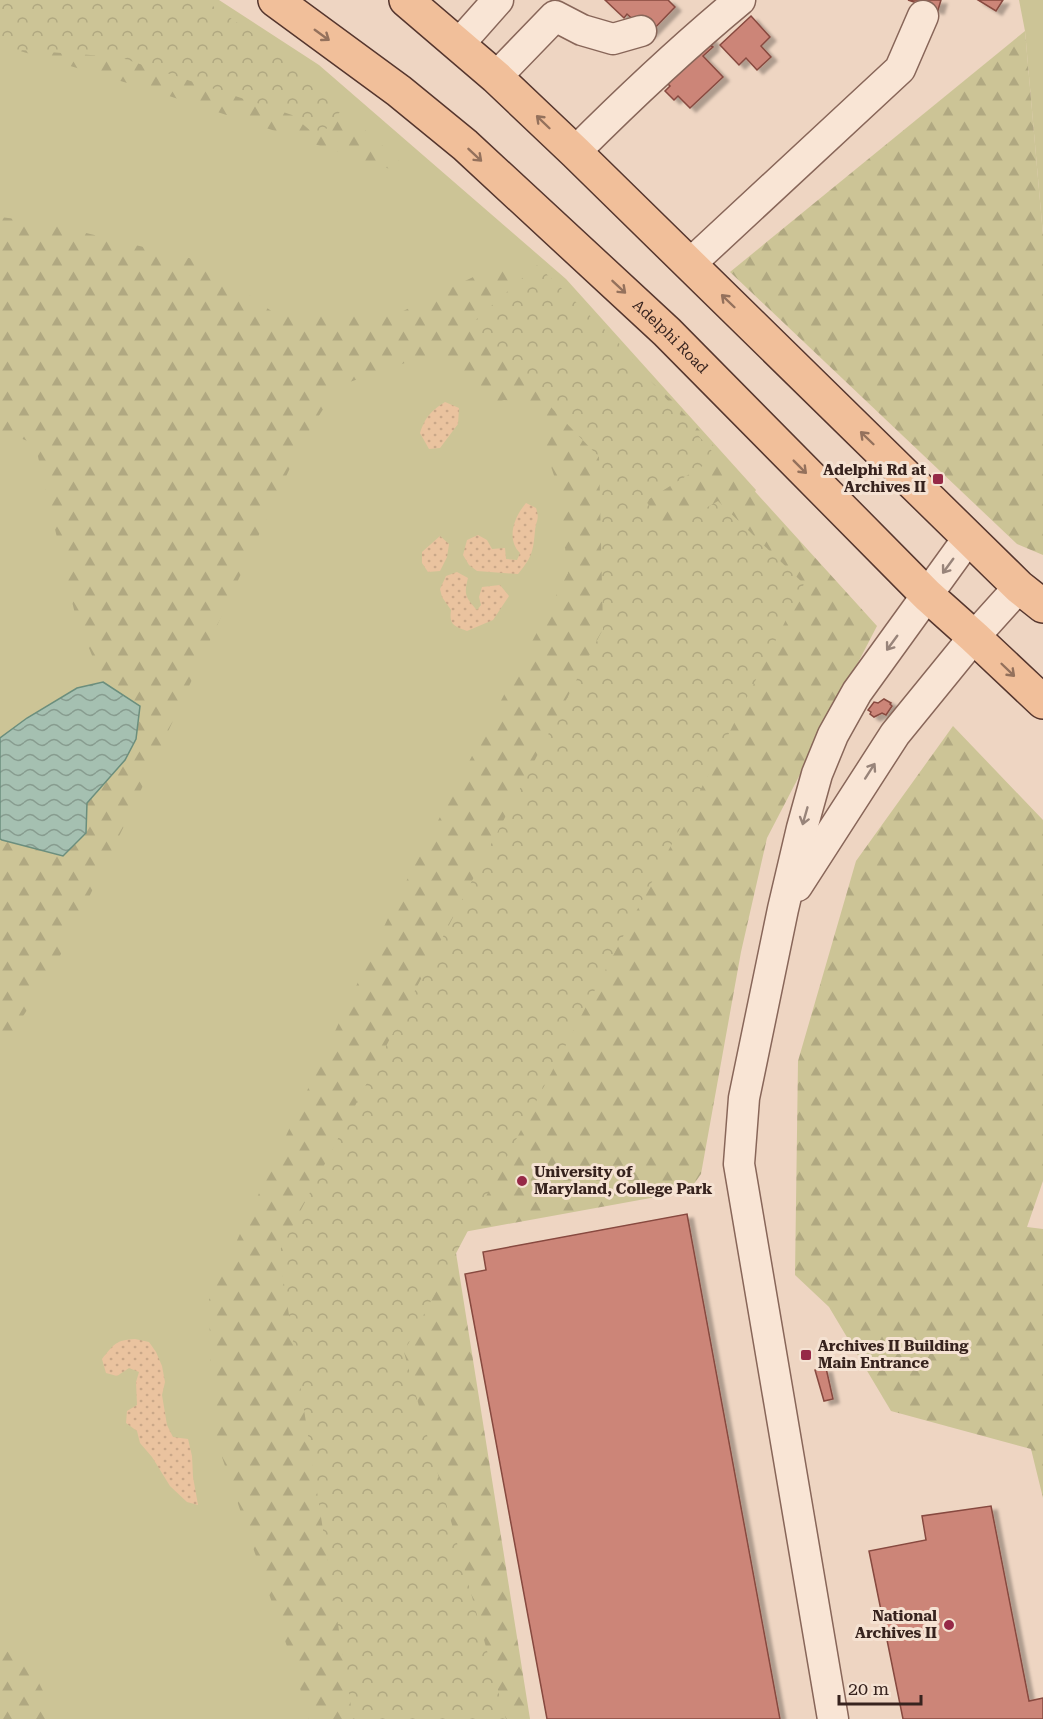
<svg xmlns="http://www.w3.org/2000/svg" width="1043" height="1719" viewBox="0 0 1043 1719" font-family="'Roboto Serif',serif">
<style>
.green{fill:#ccc496}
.forest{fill:url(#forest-firs)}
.sand{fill:url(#sand-dots)}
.park{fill:url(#park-crowns)}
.water{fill:url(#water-waves);stroke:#6b8e7d;stroke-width:1.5}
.building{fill:#cc8578;stroke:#87493f;stroke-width:1.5;filter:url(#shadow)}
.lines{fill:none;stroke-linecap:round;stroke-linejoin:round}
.minor-casing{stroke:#886659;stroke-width:33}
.major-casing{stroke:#55362e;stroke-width:36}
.minor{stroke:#f9e5d5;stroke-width:30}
.major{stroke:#f1bf9a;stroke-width:33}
.oneway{stroke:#94715c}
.oneway2{stroke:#98847a}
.poi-dot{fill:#962947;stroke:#f5e2d2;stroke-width:2}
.labels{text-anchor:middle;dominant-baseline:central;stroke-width:6;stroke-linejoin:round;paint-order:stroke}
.street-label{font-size:15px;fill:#37231e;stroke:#f5e2d2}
.poi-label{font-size:15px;font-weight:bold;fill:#37231e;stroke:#f5e2d2;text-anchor:end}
</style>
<defs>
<pattern id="forest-firs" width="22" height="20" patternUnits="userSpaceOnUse" patternTransform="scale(1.5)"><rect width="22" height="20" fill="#ccc496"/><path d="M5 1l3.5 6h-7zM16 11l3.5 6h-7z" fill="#b0a881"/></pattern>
<pattern id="sand-dots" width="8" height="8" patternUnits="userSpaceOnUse" patternTransform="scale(1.5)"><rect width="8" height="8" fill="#eac39f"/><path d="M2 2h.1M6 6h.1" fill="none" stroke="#c9a788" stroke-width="1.8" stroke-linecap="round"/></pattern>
<pattern id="park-crowns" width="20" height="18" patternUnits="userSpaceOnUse" patternTransform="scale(1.5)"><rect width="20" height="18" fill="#ccc496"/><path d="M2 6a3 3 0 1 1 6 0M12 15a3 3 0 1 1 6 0" fill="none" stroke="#b0a881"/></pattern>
<pattern id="water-waves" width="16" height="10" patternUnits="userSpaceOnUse" patternTransform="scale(1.5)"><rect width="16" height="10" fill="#a5c0b1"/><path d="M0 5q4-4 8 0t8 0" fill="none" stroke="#879c8f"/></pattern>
<filter id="shadow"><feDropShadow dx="6" dy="4" stdDeviation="1.5" flood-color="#0004"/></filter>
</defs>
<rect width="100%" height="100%" fill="#eed5c2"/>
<g class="green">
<path d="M0 0H219L319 65 566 279 756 490 251 1357 351 1719H0Z"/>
<path d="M1019 0H1043V235L1025 31Z"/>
</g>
<g class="forest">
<path d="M0 0 210 14 369 133 417 178 154 91 0 45Z"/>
<path d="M1025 31 1043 235V555L1017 544 730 272Z"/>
<path d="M0 217 41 222 201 261 277 315 397 314 504 262 541 286 672 400 877 626 767 838 741 952 701 1174 689 1191 453 1234 530 1719H309L292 1661 212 1428 209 1300 397 899 568 573 558 487 545 449 540 424 533 414 518 402 504 400 494 404 431 354 338 386 302 442 128 818 54 968 0 1052V839L63 856 86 833 87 803 125 760 136 739 140 706 103 682 75 614 35 444 0 430Z"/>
<path d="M953 726 1043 820V1181L1027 1227 1043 1229V1498L1031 1449 891 1411 829 1307 795 1275 798 1061 856 861Z"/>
<path d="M0 1646 32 1669 57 1719H0Z"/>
</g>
<g class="sand">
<path d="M445 402 459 408 458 424 440 448 429 449 420 433C425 417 431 411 445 402Z"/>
<path d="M526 503 536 508C540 520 536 520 535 531 533 552 532 557 518 574L477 571 469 565 463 555 467 540 478 535 487 540 492 549 505 548 506 559 517 560 520 553C506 539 514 517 526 503Z"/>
<path d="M440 536 449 544 447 557 440 571 428 572 422 563V552Z"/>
<path d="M457 572 468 578C464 594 465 597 477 610L481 605 479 597 482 587 500 585 509 596 493 620 467 631C454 626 449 625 451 610L442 597 440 589 446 576Z"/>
<path d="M135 1339 149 1342 156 1352 162 1366 165 1382 162 1395 167 1425 173 1437 188 1439 192 1456 193 1477 198 1505 187 1502 170 1486 152 1457 140 1443 137 1431 126 1423 127 1411 137 1405 136 1382 139 1372 129 1368 117 1376 106 1373 102 1359C114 1344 116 1340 135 1339Z"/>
</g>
<g class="park">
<path d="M0 0H204L280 52 347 103 319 138 292 115 119 57 5 49 0 45Z"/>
<path d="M537 265 626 350 629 356 717 457 646 501 666 531 718 501 804 584 704 783 404 1352 506 1719H353L279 1252 603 629 599 457 471 324Z"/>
</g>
<path class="water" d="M103 682 140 706 136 739 125 760 87 803 86 833 63 856 2 840 0 839V738L27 718 77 688Z"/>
<g class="building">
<path d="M605 0H668L675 7 649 34 627 14 624 18Z"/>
<path d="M908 0H941L938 10Z"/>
<path d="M978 0H1003L996 11Z"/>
<path d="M751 16 770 37 761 46 771 57 757 70 746 58 739 65 720 45Z"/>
<path d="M708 36 714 42 711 46 713 47 703 56 723 77 690 108 678 96 674 100 665 91 670 86 660 76Z"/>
<path d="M884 699 891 703 890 704 892 706 886 715 882 713 874 717 870 714 871 712 868 710 874 702 878 703Z"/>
<path d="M687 1214 780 1719H547L465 1274 486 1270 483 1252Z"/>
<path d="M826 1368 833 1399 824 1401 815 1370Z"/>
<path d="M991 1506 1029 1701 1043 1698V1719H903L869 1551 926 1540 922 1516Z"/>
</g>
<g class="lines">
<defs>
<g id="minor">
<path d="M459 44 498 0"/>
<path d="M496 77 555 16 582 30 613 39 641 31"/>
<path d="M575 152C628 99 682 48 740 0"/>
<path d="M690 264 900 69 923 16"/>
<path d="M797 886 895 734 974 637 1019 587"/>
<path d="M833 1719 739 1164 744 1098 783 909 802 828 817 774 833 735 857 692 969 537"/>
</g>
<g id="major">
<path id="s1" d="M275 0 399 91 465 145 667 332 927 595 974 637 1043 702"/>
<path d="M406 0 496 77 575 152 1019 587 1043 606"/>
</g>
</defs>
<use href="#minor" class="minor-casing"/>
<use href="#major" class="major-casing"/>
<use href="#minor" class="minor"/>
<use href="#major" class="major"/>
</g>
<defs><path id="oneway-shaft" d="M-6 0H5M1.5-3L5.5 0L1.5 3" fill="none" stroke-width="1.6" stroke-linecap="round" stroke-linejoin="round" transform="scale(1.5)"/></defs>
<g class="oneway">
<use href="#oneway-shaft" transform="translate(322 35) rotate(36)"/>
<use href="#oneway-shaft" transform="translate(543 122) rotate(-136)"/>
<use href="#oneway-shaft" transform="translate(475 155) rotate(43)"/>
<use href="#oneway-shaft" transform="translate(619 287) rotate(43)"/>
<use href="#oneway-shaft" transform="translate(728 301) rotate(-136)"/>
<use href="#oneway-shaft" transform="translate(867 438) rotate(-136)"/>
<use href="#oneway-shaft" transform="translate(800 467) rotate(45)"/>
<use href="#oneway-shaft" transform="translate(1008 670) rotate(44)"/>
</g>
<g class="oneway2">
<use href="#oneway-shaft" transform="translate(948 566) rotate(126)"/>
<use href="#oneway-shaft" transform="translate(892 643) rotate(126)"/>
<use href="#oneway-shaft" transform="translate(870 771) rotate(-57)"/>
<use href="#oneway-shaft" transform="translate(805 816) rotate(106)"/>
</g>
<g class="poi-dot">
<rect x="932" y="473" width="12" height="12" rx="3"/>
<circle cx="522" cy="1181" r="6"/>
<rect x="800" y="1349" width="12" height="12" rx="3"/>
<circle cx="949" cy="1625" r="6"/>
</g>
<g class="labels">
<g class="street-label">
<text stroke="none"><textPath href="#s1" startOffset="520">Adelphi Road</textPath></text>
</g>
<g class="poi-label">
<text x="926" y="470">Adelphi Rd at<tspan x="926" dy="17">Archives II</tspan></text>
<text x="534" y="1172" text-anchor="start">University of<tspan x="534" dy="17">Maryland, College Park</tspan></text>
<text x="818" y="1346" text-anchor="start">Archives II Building<tspan x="818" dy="17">Main Entrance</tspan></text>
<text x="937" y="1616">National<tspan x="937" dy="17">Archives II</tspan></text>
</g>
</g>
<path d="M839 1695v9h82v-9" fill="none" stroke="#37231e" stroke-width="3"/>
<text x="848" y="1695" font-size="18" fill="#37231e" stroke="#f5e2d2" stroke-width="4.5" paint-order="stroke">20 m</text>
</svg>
